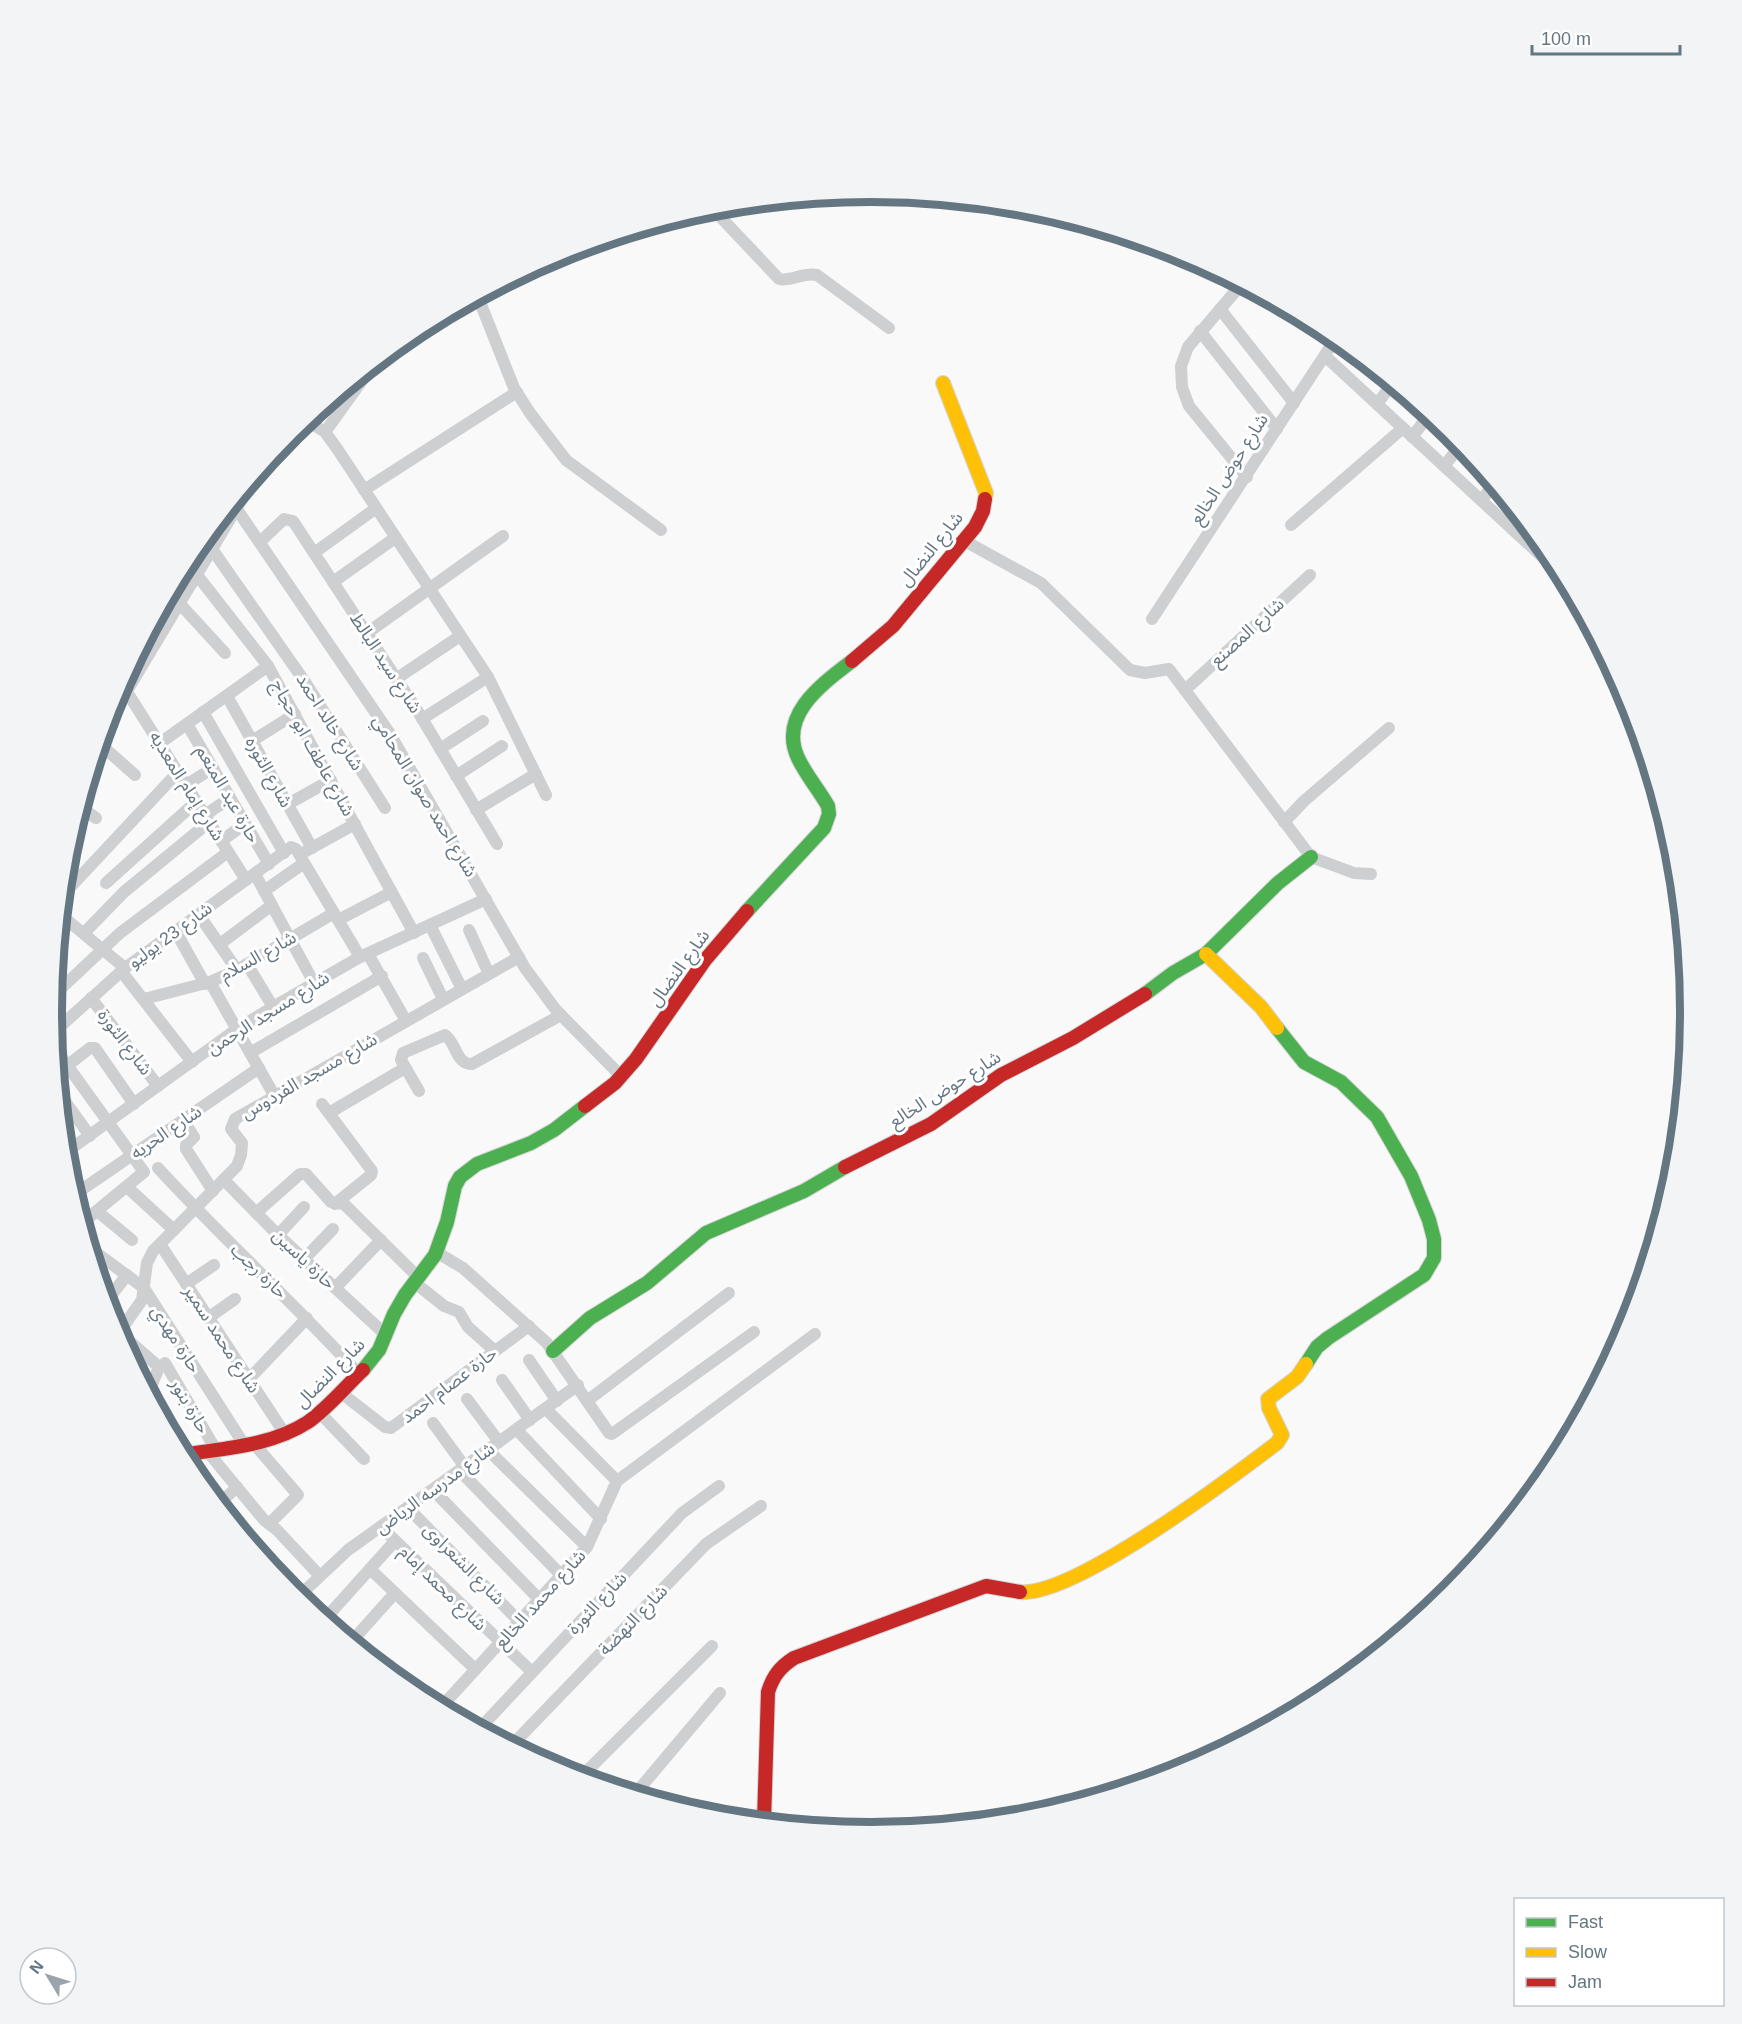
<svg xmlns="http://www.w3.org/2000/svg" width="1742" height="2024" viewBox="0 0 1742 2024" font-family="Arial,'Noto Sans Arabic',sans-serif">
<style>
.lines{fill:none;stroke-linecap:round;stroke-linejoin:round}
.stream{stroke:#ced6d9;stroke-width:3}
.fast-casing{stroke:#d5d6d7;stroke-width:16}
.slow-casing{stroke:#d5d6d7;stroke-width:16}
.jam-casing{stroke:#d5d6d7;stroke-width:16}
.street{stroke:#cecfd0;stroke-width:12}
.fast{stroke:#4caf50;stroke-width:14}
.slow{stroke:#ffc107;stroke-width:14}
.jam{stroke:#c62828;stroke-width:14}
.labels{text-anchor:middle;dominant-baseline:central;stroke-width:6;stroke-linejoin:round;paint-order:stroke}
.street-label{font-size:18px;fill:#657683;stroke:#fff}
.rim{fill:none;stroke:#657683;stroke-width:8}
</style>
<rect width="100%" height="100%" fill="#f9f9f9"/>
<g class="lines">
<g class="stream">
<path d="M185 574 212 529"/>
<path d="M120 686 182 580"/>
</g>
<defs>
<g id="fast">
<path d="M747 911 824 828 829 814 828 806C819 790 806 775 798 758 778 715 822 684 852 661"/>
<path d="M1145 994 1173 973 1206 954 1278 883 1311 857"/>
<path d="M1277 1028 1304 1062 1341 1082 1377 1117 1411 1176 1429 1220 1434 1239V1258L1424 1275 1328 1338 1317 1347 1306 1364"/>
<path d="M553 1351 590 1318 647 1283 706 1233 804 1191 845 1167"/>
<path d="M363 1370 379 1350 394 1314 405 1295 435 1255 447 1222 455 1186 460 1177 477 1164 531 1143 554 1130 585 1106"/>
</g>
<g id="slow">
<path d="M943 383 986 493 985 499"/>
<path d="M1206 954 1261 1007 1277 1028"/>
<path d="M1020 1592C1073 1597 1231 1478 1277 1443L1282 1435 1269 1408 1268 1399 1297 1377 1306 1364"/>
</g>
<g id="jam">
<path d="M852 661 893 626 975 527 983 511 985 499"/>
<path d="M585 1106 615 1083 636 1059 705 960 747 911"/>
<path d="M845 1167 931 1124 1001 1075 1073 1038 1145 994"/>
<path d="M182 1455C225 1448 271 1446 308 1422 328 1408 345 1387 363 1370"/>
<path d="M764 1821 768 1692C773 1676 780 1667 794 1658L986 1586 1020 1592"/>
</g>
</defs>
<use href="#fast" class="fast-casing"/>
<use href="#slow" class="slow-casing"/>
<use href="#jam" class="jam-casing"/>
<g class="street">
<path d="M712 208 779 279C792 282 802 272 817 275L889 328"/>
<path d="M1239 287 1188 347 1181 366 1182 387 1189 406 1247 477"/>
<path d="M478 297 514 388 530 413 566 460 661 530"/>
<path d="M1220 309 1294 403"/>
<path d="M1200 331 1277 429"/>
<path d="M1325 356 1563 576"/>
<path d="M1377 404 1392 384"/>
<path d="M306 420 325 432 338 450 488 677 546 795"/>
<path d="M325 432 374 364"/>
<path d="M1412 437 1429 415"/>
<path d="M1444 466 1461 445"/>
<path d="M364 490 517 392"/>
<path d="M1481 500 1494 485"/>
<path d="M236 508 390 734 525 968 556 1010 621 1076"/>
<path d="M1291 525 1403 428"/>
<path d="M963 540 1041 583 1130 670 1145 673 1169 669 1311 857 1354 873 1371 874"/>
<path d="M260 542 284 519 293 521 417 710 497 844"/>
<path d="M212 549 305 682 385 808"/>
<path d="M314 553 375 509"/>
<path d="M180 574 192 583"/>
<path d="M197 575 268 666 414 933"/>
<path d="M333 582 395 538"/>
<path d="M180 604 225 653"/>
<path d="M1152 619 1336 338"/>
<path d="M367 633 503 536"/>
<path d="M396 679 460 636"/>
<path d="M1185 690 1310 575"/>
<path d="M127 692 246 880"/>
<path d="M227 696 312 848"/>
<path d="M203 712 284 853"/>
<path d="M422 719 488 677"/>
<path d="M187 724 269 864"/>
<path d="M103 731 257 474"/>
<path d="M252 741 295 714"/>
<path d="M160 743 268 666"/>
<path d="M100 744 135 775"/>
<path d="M440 749 483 721"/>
<path d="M456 776 502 746"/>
<path d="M186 785 213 768"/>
<path d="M288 804 331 780"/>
<path d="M80 807 96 818"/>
<path d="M476 810 536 774"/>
<path d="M205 815 230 798"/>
<path d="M1284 822 1304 801 1389 728"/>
<path d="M221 841 245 824"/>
<path d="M306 851 355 824"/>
<path d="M255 874 314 983"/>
<path d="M106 883 197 801"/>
<path d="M264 891 304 863"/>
<path d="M63 895 178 772"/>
<path d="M61 915 125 968"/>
<path d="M199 915 237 970"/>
<path d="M338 920 388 894"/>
<path d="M430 925 462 989"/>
<path d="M469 930 489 974"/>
<path d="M176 932 205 984"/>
<path d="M84 933 124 892 209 822"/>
<path d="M59 935 70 923"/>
<path d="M220 944 272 905"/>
<path d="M368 954 406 1021"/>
<path d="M423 958 443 999"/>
<path d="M247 964 273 1007"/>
<path d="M121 971 192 1062"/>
<path d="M210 982 274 1095"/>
<path d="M52 997 120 933 228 852"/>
<path d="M91 998 158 1086"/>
<path d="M144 999 210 982 237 970 334 913"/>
<path d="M53 1033 125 968 291 847 296 849 360 957"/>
<path d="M54 1047 144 1172 82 1223"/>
<path d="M250 1053 382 976"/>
<path d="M68 1065 90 1048H95L134 1104"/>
<path d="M419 1091 401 1060 403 1053 445 1035C456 1042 456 1065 472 1064L561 1015"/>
<path d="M59 1093 90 1136"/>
<path d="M322 1104 372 1171 371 1175 335 1204"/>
<path d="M329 1113 405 1068"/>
<path d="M183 1120 194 1137 186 1145V1149L213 1191"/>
<path d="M65 1153 237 1029 273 1007 360 957 486 899"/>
<path d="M158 1168C223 1239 294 1303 359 1374"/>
<path d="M224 1180 278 1235 387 1336"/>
<path d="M127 1187 174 1230"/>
<path d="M74 1195 259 1068"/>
<path d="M97 1211 132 1240"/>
<path d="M256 1213 300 1174H306L331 1202 344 1204 418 1277"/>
<path d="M278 1235 304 1207"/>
<path d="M160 1244 285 1434"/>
<path d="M90 1248 144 1288 245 1446"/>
<path d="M436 1252 463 1268 547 1343 609 1433 612 1434 754 1332"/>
<path d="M304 1259 333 1229"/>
<path d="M414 1282 444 1306 459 1312 468 1327 495 1351"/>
<path d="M186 1284 214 1265"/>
<path d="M335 1288 381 1240"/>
<path d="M106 1302 127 1275"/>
<path d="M208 1318 235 1299"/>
<path d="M119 1332 159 1367 149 1392"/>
<path d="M118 1334 142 1300 147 1263 153 1251 237 1166 241 1155 242 1143 231 1129 235 1119 519 957"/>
<path d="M529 1360 557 1401"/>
<path d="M165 1363 216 1450"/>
<path d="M249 1379 307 1318"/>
<path d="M502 1380 530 1420"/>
<path d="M340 1392 385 1427 391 1428 529 1326"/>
<path d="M467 1399 499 1442"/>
<path d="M587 1401 729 1293"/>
<path d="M546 1409 617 1481"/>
<path d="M319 1412 364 1459"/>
<path d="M433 1423 465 1467"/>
<path d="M517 1430 601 1519"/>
<path d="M175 1442 186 1454"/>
<path d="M255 1445 298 1495 269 1524"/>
<path d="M488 1450 587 1547"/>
<path d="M207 1451 264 1520 277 1530 319 1575"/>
<path d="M460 1471 562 1576"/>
<path d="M433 1490 540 1600"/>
<path d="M219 1504 237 1487"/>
<path d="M408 1508 519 1621"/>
<path d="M381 1527 532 1672"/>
<path d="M267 1563 271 1558"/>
<path d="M370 1569 475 1669"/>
<path d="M298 1597 348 1550 578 1385"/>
<path d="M325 1619 395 1541"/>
<path d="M352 1641 395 1593"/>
<path d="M389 1672 482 1726 571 1774"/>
<path d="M444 1704 587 1547 617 1481 815 1334"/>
<path d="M482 1726 666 1530 682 1513 719 1486"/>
<path d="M514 1743 706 1544 761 1506"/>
<path d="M581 1777 712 1646"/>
<path d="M636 1793 720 1693"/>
</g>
<use href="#fast" class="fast"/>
<use href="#slow" class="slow"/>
<use href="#jam" class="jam"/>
</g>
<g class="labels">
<g class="street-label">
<text transform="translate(1229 469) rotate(-57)">شارع حوض الخالع</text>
<text transform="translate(931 549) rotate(-51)">شارع النضال</text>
<text transform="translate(1247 632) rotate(-42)">شارع المصنع</text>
<text transform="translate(386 663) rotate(57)">شارع سيد البالط</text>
<text transform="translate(330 722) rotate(58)">شارع خالد احمد</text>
<text transform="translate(313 748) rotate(61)">شارع عاطف ابو حجاج</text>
<text transform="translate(269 772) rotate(61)">شارع الثوره</text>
<text transform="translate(187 786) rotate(58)">شارع إمام المعديه</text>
<text transform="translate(228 794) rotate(60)">حارة عبد المنعم</text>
<text transform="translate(425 796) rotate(59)">شارع احمد صوان المحامي</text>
<text transform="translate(170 935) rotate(-36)">شارع 23 يوليو</text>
<text transform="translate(258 956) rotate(-29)">شارع السلام</text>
<text transform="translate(679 968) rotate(-54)">شارع النضال</text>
<text transform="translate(268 1013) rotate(-32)">شارع مسجد الرحمن</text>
<text transform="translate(125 1042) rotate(53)">شارع الثورة</text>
<text transform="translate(309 1076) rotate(-30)">شارع مسجد الفردوس</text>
<text transform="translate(945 1089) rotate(-32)">شارع حوض الخالع</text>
<text transform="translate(166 1132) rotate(-34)">شارع الحريه</text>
<text transform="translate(304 1259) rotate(43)">حارة ياسين</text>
<text transform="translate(259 1271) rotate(44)">حارة رجب</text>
<text transform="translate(176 1339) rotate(57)">حارة مهدي</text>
<text transform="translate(222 1339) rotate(57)">شارع محمد سمير</text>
<text transform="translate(330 1373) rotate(-45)">شارع النضال</text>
<text transform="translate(449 1385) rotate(-37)">حارة عصام احمد</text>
<text transform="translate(190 1406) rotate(60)">حارة بنور</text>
<text transform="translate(435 1488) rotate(-36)">شارع مدرسه الرياض</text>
<text transform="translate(464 1564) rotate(45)">شارع الشعراوى</text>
<text transform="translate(443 1588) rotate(44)">شارع محمد إمام</text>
<text transform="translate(540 1599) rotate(-48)">شارع محمد الخالع</text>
<text transform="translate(597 1603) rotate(-47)">شارع الثورة</text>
<text transform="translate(633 1620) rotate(-46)">شارع النهضة</text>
</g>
</g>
<path d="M0 0H1742V2024H0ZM871 202H871A809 809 0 0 1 1680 1011V1013A809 809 0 0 1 871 1822H871A809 809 0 0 1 62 1013V1011A809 809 0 0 1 871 202Z" fill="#f3f4f5" fill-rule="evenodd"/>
<path class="rim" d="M871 202H871A809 809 0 0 1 1680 1011V1013A809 809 0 0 1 871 1822H871A809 809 0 0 1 62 1013V1011A809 809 0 0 1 871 202Z"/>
<rect x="1514" y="1898" width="210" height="108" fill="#ffffff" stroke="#c1c8cd" stroke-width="1.5"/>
<rect x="1526" y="1918" width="30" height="9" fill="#4caf50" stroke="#c1c8cd" stroke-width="1.5"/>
<text x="1568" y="1928" font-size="18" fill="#657683">Fast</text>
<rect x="1526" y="1948" width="30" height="9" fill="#ffc107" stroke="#c1c8cd" stroke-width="1.5"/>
<text x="1568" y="1958" font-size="18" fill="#657683">Slow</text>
<rect x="1526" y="1978" width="30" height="9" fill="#c62828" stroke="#c1c8cd" stroke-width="1.5"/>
<text x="1568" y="1988" font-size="18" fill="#657683">Jam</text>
<g transform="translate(48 1976) rotate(308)"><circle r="28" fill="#ffffff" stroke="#c1c8cd" stroke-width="1.5"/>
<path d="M0-4.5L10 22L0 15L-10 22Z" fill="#99a4ac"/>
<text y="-9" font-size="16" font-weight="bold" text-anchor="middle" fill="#657683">N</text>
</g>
<path d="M1532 45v9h148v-9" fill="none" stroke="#657683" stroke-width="3"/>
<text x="1541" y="45" font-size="18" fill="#657683" stroke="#ffffff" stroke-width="4.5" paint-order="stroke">100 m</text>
</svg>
